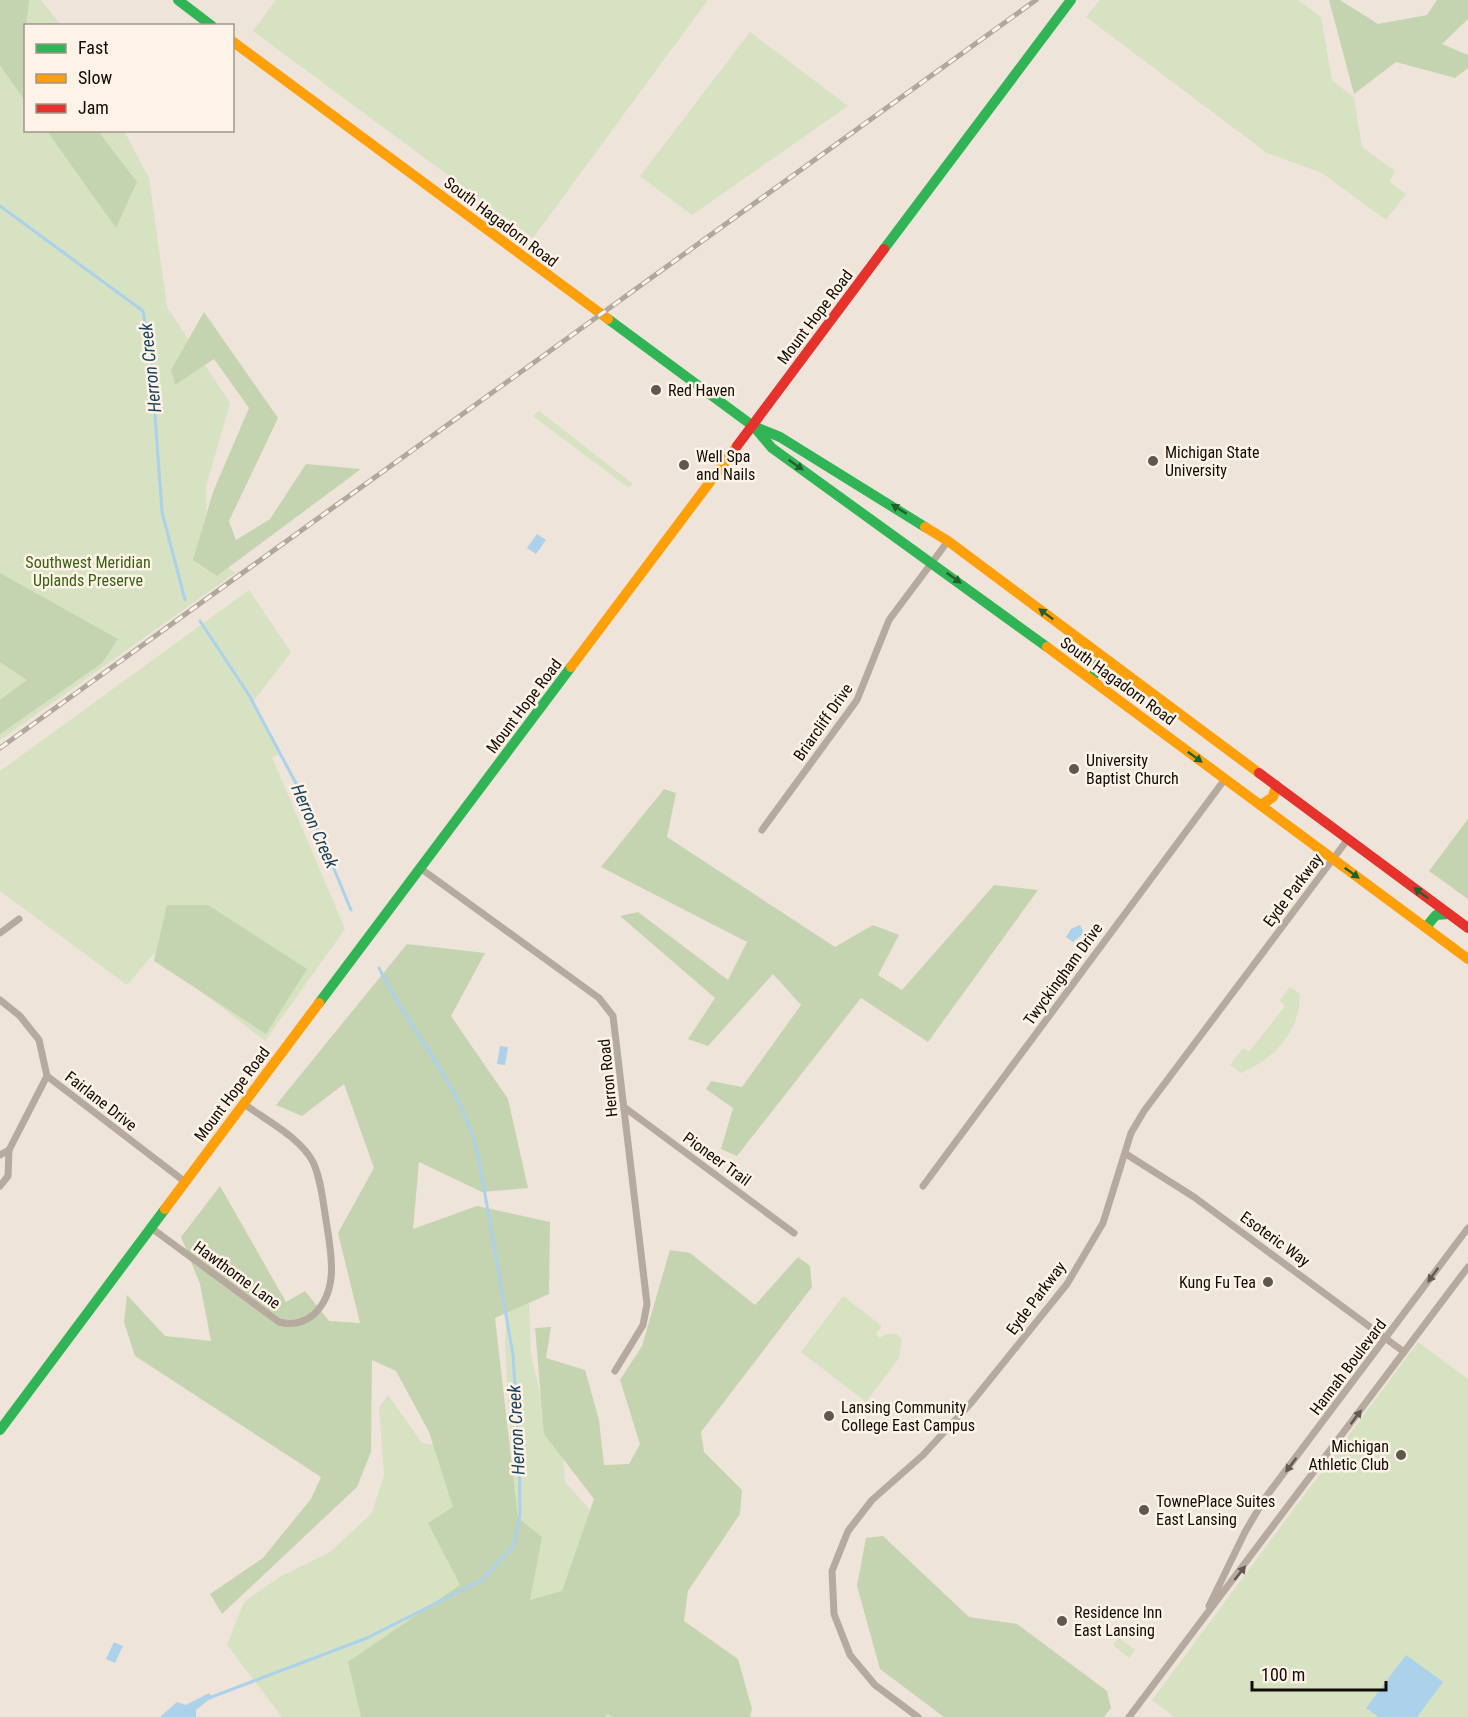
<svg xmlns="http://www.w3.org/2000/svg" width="1468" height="1717" viewBox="0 0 1468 1717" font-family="'Roboto Condensed',sans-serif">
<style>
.green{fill:#d6e2c2}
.forest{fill:#c5d4b0}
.water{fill:#acd1eb}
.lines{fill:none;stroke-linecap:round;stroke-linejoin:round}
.stream{stroke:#acd1eb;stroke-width:3}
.street{stroke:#b6a99d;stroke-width:7}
.fast{stroke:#30b455;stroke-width:10}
.slow{stroke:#ff9f0a;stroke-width:10}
.jam{stroke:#e5322d;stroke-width:10}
.rail-casing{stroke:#b0a79d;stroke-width:5}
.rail{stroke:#fff2e7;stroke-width:3;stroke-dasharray:9;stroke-linecap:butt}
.oneway{fill:#21602e}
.oneway2{fill:#645a52}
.poi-dot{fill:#5f5850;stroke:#fff2e7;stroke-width:2}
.labels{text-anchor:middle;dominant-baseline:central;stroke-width:5;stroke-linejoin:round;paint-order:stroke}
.street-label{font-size:16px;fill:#120c06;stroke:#fff2e7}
.poi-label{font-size:16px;fill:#120c06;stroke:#fff2e7;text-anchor:start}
.park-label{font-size:16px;fill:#376114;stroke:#fff2e7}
.water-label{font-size:18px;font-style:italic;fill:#17435f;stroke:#fff2e7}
</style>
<rect width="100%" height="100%" fill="#efe4d9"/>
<g class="green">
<path d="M0 0H41L61 25 26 26V130L124 131 149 178 167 307 230 403 206 486 207 552 235 573 0 740Z"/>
<path d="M276 0H706L707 1 533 238 253 31Z"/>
<path d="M1100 0H1298L1321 17 1332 80 1354 98 1362 147 1395 171 1390 182 1406 194 1386 220 1322 173 1267 153 1086 17Z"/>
<path d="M750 32 848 106 692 215 640 176Z"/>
<path d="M539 411 633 484 629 488 533 416Z"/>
<path d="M249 590 291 652 253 702 281 754 272 757 345 929 265 1041 153 954 127 985 0 891V771Z"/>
<path d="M1290 987 1300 994C1300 1032 1274 1059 1241 1073L1230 1065 1243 1048 1249 1052 1285 1006 1279 1001Z"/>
<path d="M507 1274H528L531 1354 540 1393 560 1418 565 1482 599 1520 653 1717H282L227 1645 244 1602 281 1576 330 1552 372 1513 384 1475 379 1407 388 1395 422 1443 443 1446 507 1507 512 1464 505 1348Z"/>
<path d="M843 1296 882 1326 876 1334 880 1338 886 1334H896L902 1339 899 1358 866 1402 801 1352Z"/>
<path d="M1418 1342 1468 1379V1717H1175L1152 1700Z"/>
<path d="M1119 1638 1135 1650 1129 1658 1113 1645Z"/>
</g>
<g class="forest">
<path d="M0 0H29L26 26 25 101 0 65Z"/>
<path d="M1329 0H1340L1378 24 1427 15 1437 0H1468V19L1442 44 1468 55V68L1455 78 1396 62 1354 94Z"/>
<path d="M47 131H98L137 182 116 228Z"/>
<path d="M204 312 278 418 229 521 236 540 270 519 306 464 361 469 217 576 193 560 213 492 249 408 214 359 175 385 171 370Z"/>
<path d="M0 573 118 639 102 663 0 734V700L27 680 0 662Z"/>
<path d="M664 789 676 793 667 837 835 947 873 925 899 935 878 975 902 990 994 885 1038 890 928 1042 861 998 737 1156 721 1149 733 1108 706 1089 711 1081 742 1087 801 1005 773 974 708 1046 688 1039 715 998 620 916 638 912 728 980 747 942 601 867Z"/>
<path d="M1468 819V899L1429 871Z"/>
<path d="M167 905H208L307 969 266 1034 154 961Z"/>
<path d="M407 944 485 953 451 1016 508 1099 528 1188 482 1192 419 1162 413 1229 477 1206 550 1222 549 1294 495 1318 518 1518 542 1537 530 1600 562 1591 594 1499 544 1434 535 1328 551 1327 546 1358 585 1370 599 1420 604 1465 629 1464 640 1444 620 1380 642 1346 670 1250 690 1253 755 1305 798 1257 810 1266 812 1287 701 1432 704 1452 742 1490 740 1514 688 1591 684 1621 738 1659 752 1709 750 1717H613L607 1714 606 1717H361L348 1662 460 1585 428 1523 453 1507 429 1432 396 1371 372 1360 371 1452 357 1487 222 1614 210 1594 263 1558 311 1499 321 1477 135 1356 124 1322 127 1295 165 1336 211 1341 200 1284 181 1237 220 1186 286 1302 305 1291 329 1321 360 1323 338 1233 374 1168 344 1084 302 1116 276 1105Z"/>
<path d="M883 1536 969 1617 1017 1624 1107 1691 1111 1708 1104 1717H944L880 1669 857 1586 866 1538Z"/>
</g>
<g class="water">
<path d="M537 534 546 540 536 554 527 548Z"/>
<path d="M1080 925 1084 933 1073 942 1066 937 1071 929Z"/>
<path d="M500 1046 508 1047 505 1065 497 1064Z"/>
<path d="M114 1642 123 1646 115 1663 106 1659Z"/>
<path d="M1406 1655 1443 1682 1417 1717H1379L1366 1708Z"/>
<path d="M209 1693 212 1697 196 1710V1717H160L177 1702 186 1705Z"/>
</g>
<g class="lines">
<g class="stream">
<path d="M0 206 143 311 151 360 162 512 185 600"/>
<path d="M200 621 249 695 308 806 351 910"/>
<path d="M209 1698 367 1638 482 1580 514 1545 520 1515 519 1443 513 1355 478 1154C459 1080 411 1034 379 968"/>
</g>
<g class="street">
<path d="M762 830 857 700 889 620 948 541"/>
<path d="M420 868 599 998 613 1016 647 1304 643 1325 615 1371"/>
<path d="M0 933 19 919"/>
<path d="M0 1000 20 1016 39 1040 47 1076 184 1181"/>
<path d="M624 1107 794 1233"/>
<path d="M1126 1154 1194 1197 1404 1352"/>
<path d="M0 1155 9 1150"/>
<path d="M0 1186 8 1176 9 1150 47 1076"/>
<path d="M923 1186 1225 779"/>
<path d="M150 1227 279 1322C291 1325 302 1324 313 1315 340 1291 331 1252 326 1220 323 1202 321 1179 313 1162 300 1137 265 1120 243 1103"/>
<path d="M1209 1606 1245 1532 1265 1498 1468 1228"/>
<path d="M918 1717 875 1685 850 1655 834 1614 832 1571 848 1531 872 1500 923 1455 971 1403 1067 1284 1103 1223 1131 1133 1144 1111 1348 839"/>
<path d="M1129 1717 1468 1267"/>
</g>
<g class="fast">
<path d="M178 0 212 26"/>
<path d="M884 249 1071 0"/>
<path d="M608 319 753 426 780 437 925 527"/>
<path d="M755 428 772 448 1047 647"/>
<path d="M1092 680 1098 664 1109 661"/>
<path d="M1426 927 1436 915 1449 914"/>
<path d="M319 1003 571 667"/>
<path d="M0 1430 165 1209"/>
</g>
<g class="slow">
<path d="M232 41 608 319"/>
<path d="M925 527 948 541 1259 773"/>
<path d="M1047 647 1468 959"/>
<path d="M571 667 737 446"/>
<path d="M1261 805 1273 797 1276 785"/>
<path d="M165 1209 319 1003"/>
</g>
<g class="jam">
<path d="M737 446 884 249"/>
<path d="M1259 773 1468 928"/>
</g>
<defs>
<path id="rail" d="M0 748 1036 0"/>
</defs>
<use href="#rail" class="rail-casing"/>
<use href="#rail" class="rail"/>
</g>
<defs><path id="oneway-solid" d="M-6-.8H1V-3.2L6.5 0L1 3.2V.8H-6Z" transform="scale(1.5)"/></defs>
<g class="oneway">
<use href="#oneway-solid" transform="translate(796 465) rotate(35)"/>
<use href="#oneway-solid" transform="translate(899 509) rotate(-148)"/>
<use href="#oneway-solid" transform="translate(954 578) rotate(36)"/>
<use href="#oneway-solid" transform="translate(1046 614) rotate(-143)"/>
<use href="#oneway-solid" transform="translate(1195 757) rotate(36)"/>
<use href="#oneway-solid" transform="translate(1352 873) rotate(36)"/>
<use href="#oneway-solid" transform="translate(1421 893) rotate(-143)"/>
</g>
<g class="oneway2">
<use href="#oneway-solid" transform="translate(1433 1275) rotate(126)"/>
<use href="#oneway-solid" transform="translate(1356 1417) rotate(-53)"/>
<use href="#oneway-solid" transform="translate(1291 1465) rotate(127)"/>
<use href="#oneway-solid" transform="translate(1240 1573) rotate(-52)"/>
</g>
<g class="poi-dot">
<circle cx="656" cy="390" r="6"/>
<circle cx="1153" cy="461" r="6"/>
<circle cx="684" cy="465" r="6"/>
<circle cx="1074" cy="769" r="6"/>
<circle cx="1268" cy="1282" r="6"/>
<circle cx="829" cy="1416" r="6"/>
<circle cx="1401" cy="1455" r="6"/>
<circle cx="1144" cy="1510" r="6"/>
<circle cx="1062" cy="1621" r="6"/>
</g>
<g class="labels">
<g class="street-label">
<text transform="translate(501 222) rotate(37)">South Hagadorn Road</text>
<text transform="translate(815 317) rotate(-53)">Mount Hope Road</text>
<text transform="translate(1118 681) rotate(36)">South Hagadorn Road</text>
<text transform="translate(524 706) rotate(-53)">Mount Hope Road</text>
<text transform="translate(823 722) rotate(-55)">Briarcliff Drive</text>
<text transform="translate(1293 890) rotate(-53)">Eyde Parkway</text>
<text transform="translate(1063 974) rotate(-54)">Twyckingham Drive</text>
<text transform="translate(608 1078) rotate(-96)">Herron Road</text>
<text transform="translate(232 1094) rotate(-53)">Mount Hope Road</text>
<text transform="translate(101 1101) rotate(38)">Fairlane Drive</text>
<text transform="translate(717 1159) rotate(36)">Pioneer Trail</text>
<text transform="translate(1275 1239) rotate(36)">Esoteric Way</text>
<text transform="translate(237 1275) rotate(36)">Hawthorne Lane</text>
<text transform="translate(1036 1298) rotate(-53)">Eyde Parkway</text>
<text transform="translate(1348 1367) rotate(-53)">Hannah Boulevard</text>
</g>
<g class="poi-label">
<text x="668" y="390">Red Haven</text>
<text x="1165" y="452">Michigan State<tspan x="1165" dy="18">University</tspan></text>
<text x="696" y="456">Well Spa<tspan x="696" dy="18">and Nails</tspan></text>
<text x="1086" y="760">University<tspan x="1086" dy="18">Baptist Church</tspan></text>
<text x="1256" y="1282" text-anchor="end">Kung Fu Tea</text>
<text x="841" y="1407">Lansing Community<tspan x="841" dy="18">College East Campus</tspan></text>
<text x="1389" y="1446" text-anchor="end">Michigan<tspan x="1389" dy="18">Athletic Club</tspan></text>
<text x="1156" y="1501">TownePlace Suites<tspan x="1156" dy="18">East Lansing</tspan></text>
<text x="1074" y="1612">Residence Inn<tspan x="1074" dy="18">East Lansing</tspan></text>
</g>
<g class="park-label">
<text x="88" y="562">Southwest Meridian<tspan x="88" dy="18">Uplands Preserve</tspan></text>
</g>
<g class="water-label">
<text transform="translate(150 368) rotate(-96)">Herron Creek</text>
<text transform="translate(315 826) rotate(66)">Herron Creek</text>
<text transform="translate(516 1430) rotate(-93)">Herron Creek</text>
</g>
</g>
<rect x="24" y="24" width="210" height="108" fill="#fff2e7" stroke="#a0968d" stroke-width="1.5"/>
<rect x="36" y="44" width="30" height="9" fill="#30b455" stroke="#a0968d" stroke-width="1.5"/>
<text x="78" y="54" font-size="18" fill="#120c06">Fast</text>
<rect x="36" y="74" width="30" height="9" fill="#ff9f0a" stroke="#a0968d" stroke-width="1.5"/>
<text x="78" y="84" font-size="18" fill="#120c06">Slow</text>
<rect x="36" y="104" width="30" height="9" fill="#e5322d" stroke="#a0968d" stroke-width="1.5"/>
<text x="78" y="114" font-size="18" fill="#120c06">Jam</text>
<path d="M1252 1681v9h134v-9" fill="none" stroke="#120c06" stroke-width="3"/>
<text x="1261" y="1681" font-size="18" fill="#120c06" stroke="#fff2e7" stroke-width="4.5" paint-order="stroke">100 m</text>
</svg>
